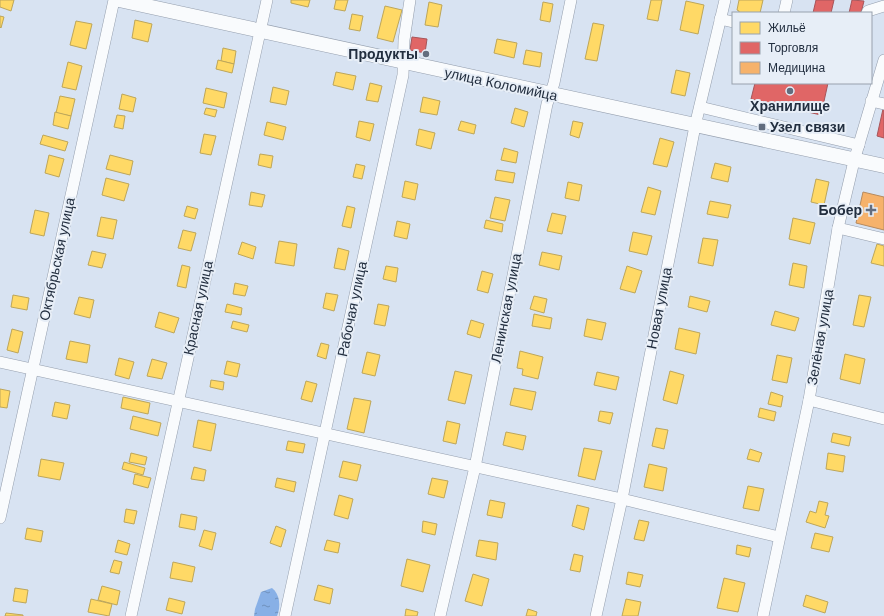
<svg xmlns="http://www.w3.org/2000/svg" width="884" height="616" viewBox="0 0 884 616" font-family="Helvetica,sans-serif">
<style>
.water{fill:url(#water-ripples)}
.homes{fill:#ffd966;stroke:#bda65a}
.shops{fill:#e06666;stroke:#a7555a}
.health{fill:#f6b26b;stroke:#b68a5e}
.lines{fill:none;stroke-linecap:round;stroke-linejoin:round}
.minor-casing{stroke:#949ead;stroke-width:12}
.major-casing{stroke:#949ead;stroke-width:15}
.minor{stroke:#f9fbfd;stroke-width:11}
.major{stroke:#f9fbfd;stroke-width:14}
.poi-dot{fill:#626d7e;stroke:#e7eef7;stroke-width:1.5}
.labels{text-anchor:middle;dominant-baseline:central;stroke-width:4;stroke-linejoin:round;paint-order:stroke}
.poi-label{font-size:14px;font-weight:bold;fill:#222e3f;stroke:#e7eef7;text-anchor:end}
.street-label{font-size:14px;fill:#222e3f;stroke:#e7eef7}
</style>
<defs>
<pattern id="water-ripples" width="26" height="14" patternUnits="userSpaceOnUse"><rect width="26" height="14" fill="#88b0e6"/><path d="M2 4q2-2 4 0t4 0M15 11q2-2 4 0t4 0" fill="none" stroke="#6f90bc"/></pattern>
</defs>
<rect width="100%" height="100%" fill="#d8e3f2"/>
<path class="water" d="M272 588C280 594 281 607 277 616H254L255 609 261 592Z"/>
<g class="homes">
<path d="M0 0H14L11 11 0 7Z"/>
<path d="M291 0H310L308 7 291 3Z"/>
<path d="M336 0H348L345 11 334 9Z"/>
<path d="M651 0H662L658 21 647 19Z"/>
<path d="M739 0H763L760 13H739V11L737 10Z"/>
<path d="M686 1 704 5 698 34 680 30Z"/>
<path d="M429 2 442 5 438 27 425 25Z"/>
<path d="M543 2 553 4 550 22 540 20Z"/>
<path d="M385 6 402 10 393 42 377 38Z"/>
<path d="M352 14 363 16 360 31 349 29Z"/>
<path d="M0 16 4 17 1 28 0 27Z"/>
<path d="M135 20 152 24 148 42 132 38Z"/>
<path d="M76 21 92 24 86 49 70 45Z"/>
<path d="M593 23 604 25 597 61 585 59Z"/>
<path d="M497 39 517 43 514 58 494 53Z"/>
<path d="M223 48 236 51 234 64 221 61Z"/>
<path d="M526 50 542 53 540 67 523 64Z"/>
<path d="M218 60 234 64 232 73 216 69Z"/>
<path d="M68 62 82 66 76 90 62 87Z"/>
<path d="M676 70 690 73 685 96 671 93Z"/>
<path d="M336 72 356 76 353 90 333 85Z"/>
<path d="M370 83 382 86 378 102 366 100Z"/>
<path d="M273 87 289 91 286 105 270 102Z"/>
<path d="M206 88 227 93 224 108 203 103Z"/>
<path d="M122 94 136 98 133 112 119 109Z"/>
<path d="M60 96 75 99 71 116 56 113Z"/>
<path d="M423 97 440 101 437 115 420 112Z"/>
<path d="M206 108 217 110 215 117 204 114Z"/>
<path d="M515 108 528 112 524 127 511 123Z"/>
<path d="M55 112 71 116 68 129 53 125Z"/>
<path d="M117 115 125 116 123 129 114 127Z"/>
<path d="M359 121 374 124 370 141 356 137Z"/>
<path d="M461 121 476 125 474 134 458 130Z"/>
<path d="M573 121 583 123 579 138 570 135Z"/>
<path d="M267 122 286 127 283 140 264 135Z"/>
<path d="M419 129 435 133 431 149 416 145Z"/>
<path d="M204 134 216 136 211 155 200 153Z"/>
<path d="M43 135 68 142 65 151 40 144Z"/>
<path d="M660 138 674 142 667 167 653 164Z"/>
<path d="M504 148 518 152 516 163 501 160Z"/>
<path d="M260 154 273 156 271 168 258 165Z"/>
<path d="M49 155 64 159 59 177 45 173Z"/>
<path d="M110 155 133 161 130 175 106 169Z"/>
<path d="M715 163 731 167 728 182 711 178Z"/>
<path d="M356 164 365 166 362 179 353 177Z"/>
<path d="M497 170 515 173 513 183 495 180Z"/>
<path d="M106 178 129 184 124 201 102 195Z"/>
<path d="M816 179 829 182 824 205 811 202Z"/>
<path d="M405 181 418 184 415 200 402 197Z"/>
<path d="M568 182 582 185 579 201 565 198Z"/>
<path d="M648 187 661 191 655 215 641 212Z"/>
<path d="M251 192 265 195 262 207 249 205Z"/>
<path d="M495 197 510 200 505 221 490 218Z"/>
<path d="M710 201 731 205 728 218 707 214Z"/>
<path d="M187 206 198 209 195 219 184 216Z"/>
<path d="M347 206 355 208 351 228 342 226Z"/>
<path d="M35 210 49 213 44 236 30 233Z"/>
<path d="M552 213 566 216 562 234 547 231Z"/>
<path d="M101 217 117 220 113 239 97 236Z"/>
<path d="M793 218 815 223 810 244 789 239Z"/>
<path d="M486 220 503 224 502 232 484 228Z"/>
<path d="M397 221 410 224 407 239 394 236Z"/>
<path d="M183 230 196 233 191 251 178 248Z"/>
<path d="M633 232 652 236 647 255 629 251Z"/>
<path d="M703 238 718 240 713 266 698 263Z"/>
<path d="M279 241 297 244 294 266 275 263Z"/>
<path d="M242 242 256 247 253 259 238 254Z"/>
<path d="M877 244 884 246V266L871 263Z"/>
<path d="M338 248 349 251 345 270 334 268Z"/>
<path d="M92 251 106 254 102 268 88 265Z"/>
<path d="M542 252 562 256 559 270 539 265Z"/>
<path d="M793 263 807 266 804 288 789 285Z"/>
<path d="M182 265 190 267 186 288 177 286Z"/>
<path d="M386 266 398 268 396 282 383 279Z"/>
<path d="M627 266 642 271 635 293 620 289Z"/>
<path d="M482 271 493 274 488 293 477 290Z"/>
<path d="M235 283 248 286 245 296 233 294Z"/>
<path d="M326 293 338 295 334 311 323 308Z"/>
<path d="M13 295 29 298 27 310 11 307Z"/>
<path d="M859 295 871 297 864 327 853 325Z"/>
<path d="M534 296 547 299 544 313 530 309Z"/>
<path d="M690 296 710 301 707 312 688 307Z"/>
<path d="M79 297 94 300 90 318 74 314Z"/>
<path d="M227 304 242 308 241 315 225 312Z"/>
<path d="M378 304 389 306 385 326 374 324Z"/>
<path d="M775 311 799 318 795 331 771 325Z"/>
<path d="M159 312 179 318 174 333 155 327Z"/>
<path d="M534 314 552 318 550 329 532 326Z"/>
<path d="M587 319 606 323 602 340 584 336Z"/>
<path d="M471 320 484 324 480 338 467 334Z"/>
<path d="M233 321 249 325 247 332 231 328Z"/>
<path d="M679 328 700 333 696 354 675 349Z"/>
<path d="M12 329 23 332 18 353 7 350Z"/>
<path d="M70 341 90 345 87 363 66 359Z"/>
<path d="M321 343 329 345 326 359 317 356Z"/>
<path d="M520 351 543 357 538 379 522 375 523 369 517 368Z"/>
<path d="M367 352 380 355 375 376 362 373Z"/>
<path d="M845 354 865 359 860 384 840 379Z"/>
<path d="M777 355 792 358 787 383 772 380Z"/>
<path d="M119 358 134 362 129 379 115 375Z"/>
<path d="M152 359 167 363 162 379 147 376Z"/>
<path d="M227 361 240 364 237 377 224 374Z"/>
<path d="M455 371 472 375 465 404 448 400Z"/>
<path d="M670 371 684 375 677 404 663 400Z"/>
<path d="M597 372 619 377 616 390 594 385Z"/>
<path d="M211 380 224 382 223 390 210 387Z"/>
<path d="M306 381 317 384 312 402 301 399Z"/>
<path d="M514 388 536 392 532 410 510 405Z"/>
<path d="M0 389 10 391 7 408 0 407Z"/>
<path d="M771 392 783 396 781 407 768 404Z"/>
<path d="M123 397 150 403 148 414 121 408Z"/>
<path d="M354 398 371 401 364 433 347 429Z"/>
<path d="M55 402 70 405 67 419 52 416Z"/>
<path d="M760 408 776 412 774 421 758 417Z"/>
<path d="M600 411 613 413 610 424 598 421Z"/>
<path d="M133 416 161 423 158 436 130 429Z"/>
<path d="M198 420 216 424 211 451 193 447Z"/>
<path d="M447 421 460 424 456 444 443 441Z"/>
<path d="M656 428 668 430 664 449 652 446Z"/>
<path d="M506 432 526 436 523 450 503 445Z"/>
<path d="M833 433 851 437 849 446 831 442Z"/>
<path d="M288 441 305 444 303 453 286 450Z"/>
<path d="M584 448 602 451 595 480 578 476Z"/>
<path d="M750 449 762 453 759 462 747 459Z"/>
<path d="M131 453 147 457 145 465 129 462Z"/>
<path d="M828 453 845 456 843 472 826 469Z"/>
<path d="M41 459 64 463 60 480 38 476Z"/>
<path d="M343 461 361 465 357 481 339 477Z"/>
<path d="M124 462 145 468 143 475 122 469Z"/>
<path d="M649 464 667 468 663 491 644 487Z"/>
<path d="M194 467 206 470 204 481 191 479Z"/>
<path d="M135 474 151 478 148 488 133 484Z"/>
<path d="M277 478 296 482 294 492 275 487Z"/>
<path d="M432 478 448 481 444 498 428 494Z"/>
<path d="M748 486 764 489 759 511 743 508Z"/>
<path d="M339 495 353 499 348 519 334 515Z"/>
<path d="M490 500 505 503 502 518 487 515Z"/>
<path d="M819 501 828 503 825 515 829 516 825 528 806 522 810 511 816 513Z"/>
<path d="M577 505 589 508 584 530 572 526Z"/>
<path d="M126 509 137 511 134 524 124 522Z"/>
<path d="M181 514 197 517 195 530 179 527Z"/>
<path d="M639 520 649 522 644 541 634 539Z"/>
<path d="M423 521 437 524 435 535 422 532Z"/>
<path d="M276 526 286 530 281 547 270 543Z"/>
<path d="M27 528 43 531 41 542 25 539Z"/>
<path d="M204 530 216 533 212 550 199 546Z"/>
<path d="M815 533 833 537 829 552 811 548Z"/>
<path d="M118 540 130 544 127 555 115 552Z"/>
<path d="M327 540 340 543 338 553 324 550Z"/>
<path d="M479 540 498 543 496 560 476 556Z"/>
<path d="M737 545 751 548 749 557 736 554Z"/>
<path d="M574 554 583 556 580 572 570 570Z"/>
<path d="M407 559 430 565 423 592 401 586Z"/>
<path d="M114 560 122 562 119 574 110 572Z"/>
<path d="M173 562 195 567 192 582 170 578Z"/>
<path d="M628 572 643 575 640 587 626 584Z"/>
<path d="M473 574 489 579 482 606 465 601Z"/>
<path d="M724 578 745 583 738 612 717 608Z"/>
<path d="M318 585 333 589 330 604 314 600Z"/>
<path d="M102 586 120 591 117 605 98 600Z"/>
<path d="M15 588 28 590 26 603 13 601Z"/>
<path d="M806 595 828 602 825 613 803 606Z"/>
<path d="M169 598 185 602 182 614 166 610Z"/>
<path d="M91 599 112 604 109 616 88 612Z"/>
<path d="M626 599 641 602 638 616H622Z"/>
<path d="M406 609 418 612 417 616H405Z"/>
<path d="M528 609 537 612 536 616H526Z"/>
<path d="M6 613 23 615V616H5Z"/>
</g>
<g class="shops">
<path d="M816 0H834L831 13H813Z"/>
<path d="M852 0 864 1 861 13H849Z"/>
<path d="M412 37 427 39 425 53 410 50Z"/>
<path d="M755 83H828L821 115 751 99Z"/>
<path d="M883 109H884V138L877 136Z"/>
</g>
<path class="health" d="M863 192 884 197V230L856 223Z"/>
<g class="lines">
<defs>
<g id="minor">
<path d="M784 13 787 0"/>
<path d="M867 13 868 11 884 6"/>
<path d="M720 19 733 22"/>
<path d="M871 101 884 104"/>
<path d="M700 107 859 145"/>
<path d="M838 228 884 239"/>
<path d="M0 362 622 499 779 537"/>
<path d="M809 400 884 419"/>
<path d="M0 518 114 0"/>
<path d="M131 616 267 0"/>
<path d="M285 616 403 75 404 40 410 0"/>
<path d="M440 616 475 467 547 104 554 83 571 0"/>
<path d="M596 616 622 499 695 126 725 0"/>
<path d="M763 616 809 400 838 228 854 161 884 60"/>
</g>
<path id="major" d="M119 0 884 166"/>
</defs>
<use href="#minor" class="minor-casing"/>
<use href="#major" class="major-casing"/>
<use href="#minor" class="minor"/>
<use href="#major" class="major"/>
</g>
<g class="poi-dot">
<circle cx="426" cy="54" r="4"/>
<circle cx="790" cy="91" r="4"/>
<rect x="758" y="123" width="8" height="8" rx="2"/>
<path d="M869 204h4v4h4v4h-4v4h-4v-4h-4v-4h4z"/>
</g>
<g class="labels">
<g class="poi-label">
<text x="418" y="54">Продукты</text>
<text x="790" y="106" text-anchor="middle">Хранилище</text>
<text x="770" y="127" text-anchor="start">Узел связи</text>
<text x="862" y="210">Бобер</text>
</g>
<g class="street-label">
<text transform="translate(501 84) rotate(12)">улица Коломийца</text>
<text transform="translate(57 259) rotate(-78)">Октябрьская улица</text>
<text transform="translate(198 308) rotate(-78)">Красная улица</text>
<text transform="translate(506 308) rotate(-79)">Ленинская улица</text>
<text transform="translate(659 308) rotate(-79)">Новая улица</text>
<text transform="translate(352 309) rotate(-78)">Рабочая улица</text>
<text transform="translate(820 337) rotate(-80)">Зелёная улица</text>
</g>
</g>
<rect x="732" y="12" width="140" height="72" fill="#e7eef7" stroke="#98a1ad"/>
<rect x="740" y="22" width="20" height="12" fill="#ffd966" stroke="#98a1ad"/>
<text x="768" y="32" font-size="12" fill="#222e3f">Жильё</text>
<rect x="740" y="42" width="20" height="12" fill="#e06666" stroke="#98a1ad"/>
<text x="768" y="52" font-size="12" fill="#222e3f">Торговля</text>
<rect x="740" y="62" width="20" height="12" fill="#f6b26b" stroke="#98a1ad"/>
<text x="768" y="72" font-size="12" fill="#222e3f">Медицина</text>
</svg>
